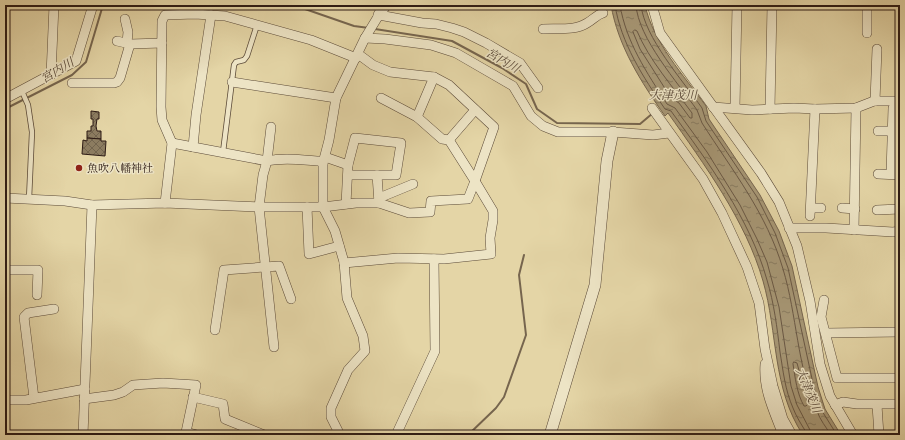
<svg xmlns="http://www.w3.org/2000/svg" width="905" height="440" viewBox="0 0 905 440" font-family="'Libre Caslon Text','Noto Serif JP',serif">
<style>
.water{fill:url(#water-ripples);stroke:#76654e}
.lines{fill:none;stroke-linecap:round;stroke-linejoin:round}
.shore{stroke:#6a5844;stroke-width:1}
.stream{stroke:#76654e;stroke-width:2}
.building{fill:url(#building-cross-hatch);stroke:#2d1b14}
.service-casing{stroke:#5b4a38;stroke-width:6}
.minor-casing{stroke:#5b4a38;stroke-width:10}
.tertiary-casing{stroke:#5b4a38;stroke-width:12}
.service{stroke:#ede4c5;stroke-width:4.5}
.minor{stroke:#ede4c5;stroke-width:9}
.tertiary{stroke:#ede4c5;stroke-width:11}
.poi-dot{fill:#8f2418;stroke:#ede4c5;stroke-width:1.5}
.labels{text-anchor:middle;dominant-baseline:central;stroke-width:3;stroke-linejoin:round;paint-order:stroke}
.poi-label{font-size:11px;fill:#2d1b14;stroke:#ede4c5;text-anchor:start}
.water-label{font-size:12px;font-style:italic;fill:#574636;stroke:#ede4c5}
</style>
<defs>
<pattern id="water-ripples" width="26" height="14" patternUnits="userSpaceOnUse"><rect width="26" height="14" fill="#a69674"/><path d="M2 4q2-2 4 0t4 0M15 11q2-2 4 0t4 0" fill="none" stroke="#887a5e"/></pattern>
<pattern id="building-cross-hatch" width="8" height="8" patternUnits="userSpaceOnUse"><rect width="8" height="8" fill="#8c7c60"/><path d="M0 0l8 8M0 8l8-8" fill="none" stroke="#73654e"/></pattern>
</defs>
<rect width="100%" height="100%" fill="#e4d5a6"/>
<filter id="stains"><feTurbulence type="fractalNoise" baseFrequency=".005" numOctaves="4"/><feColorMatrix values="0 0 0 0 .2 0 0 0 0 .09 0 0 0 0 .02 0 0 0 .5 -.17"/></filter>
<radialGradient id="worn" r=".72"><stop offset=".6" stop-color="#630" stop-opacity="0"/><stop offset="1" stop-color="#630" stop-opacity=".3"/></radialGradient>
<path class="water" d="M611 5H645C653 42 684 76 706 106L709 119 760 195 779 231 792 266 818 387 825 409 841 435H803C772 388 778 333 763 281 746 221 704 164 668 113L665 116C641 82 618 46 611 5Z"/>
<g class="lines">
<g class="shore">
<path d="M615 5C621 43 643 77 665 109L671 111C708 162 750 219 767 280 774 303 777 327 780 352 783 370 785 390 793 408 796 416 801 424 806 432V435"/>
<path d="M620 5C626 42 647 73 667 104L675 108 707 152 740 205 757 239 767 262 779 307 791 386 797 405 810 430 811 435"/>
<path d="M636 5C638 38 678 83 697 110L702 123C732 170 767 214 783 269 797 315 797 367 817 411 820 420 826 427 831 435"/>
<path d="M641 5C644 37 683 81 702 108L706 121 757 197 775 233 788 268 814 388 822 411 837 435"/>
<path d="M635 30 637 31C649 60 673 87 692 113V118H690L679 103 671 98 640 49 633 32Z"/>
<path d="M794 362 797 363 808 404 806 406H804C797 394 795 377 793 364Z"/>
</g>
<g class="stream">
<path d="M300 5 305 9 354 26 369 28"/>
<path d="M375 29 452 41 502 68 526 84 537 109 557 123 640 124 653 113"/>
<path d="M5 109 72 75 86 62 103 5"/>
<path d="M468 435 496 408 504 397 526 335 519 275 524 255"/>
</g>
</g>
<g class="building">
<path d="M91 111 99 112V119H97L96 126 97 131H101V139L87 138V131H91V126H93V119H91Z"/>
<path d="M87 138 101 139V141H106L105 156 82 154 83 140 87 141Z"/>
</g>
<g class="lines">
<defs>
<g id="service">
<path d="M21 89 28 105 32 132 29 199"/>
<path d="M223 152 234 65 236 62 244 60 247 56 257 25"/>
</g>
<g id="minor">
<path d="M652 5 660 33 761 173 779 202 797 246 810 301 820 364 830 396 853 435"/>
<path d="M867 5V33"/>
<path d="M125 19 128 32 127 43"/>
<path d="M543 29C557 28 575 31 587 23 593 20 596 15 603 13"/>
<path d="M365 38 385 39 431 45 456 53 513 86 531 116 543 126 558 132H613L653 135 669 133"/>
<path d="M117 41 130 44 162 43"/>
<path d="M51 75 54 5"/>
<path d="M232 82 336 98"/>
<path d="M72 83H114L117 82 120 78 130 44"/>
<path d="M5 99 76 61 93 5"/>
<path d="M875 101 877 49"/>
<path d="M713 107 752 110 794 108 815 109 856 108 874 101H900"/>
<path d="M652 108 703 179 722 213 747 267 759 303 765 349 773 386 783 419 792 435"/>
<path d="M735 108 737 5"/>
<path d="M770 109 772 5"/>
<path d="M417 117 434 77"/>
<path d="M271 127 267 161 263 175 259 207 274 347"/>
<path d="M878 131H892"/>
<path d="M449 140 475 110"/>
<path d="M172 143 267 161C284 157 302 160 319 161L323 163"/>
<path d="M193 147 196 115 211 15"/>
<path d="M325 157 348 165"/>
<path d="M878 174 900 175"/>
<path d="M891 174 893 108"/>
<path d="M348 175H377"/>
<path d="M5 198 65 201 92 205 165 203 259 207H323L356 203H379L409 213 430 212 431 201 468 199 475 181 494 127 449 85 434 77 390 72 373 65 358 54"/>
<path d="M379 198 413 184"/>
<path d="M165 203 172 143 162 120 161 107 162 21 165 15 195 14 225 16 311 40 356 58"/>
<path d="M346 204 348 165 355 138 401 143 396 175H377L379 203"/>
<path d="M307 207 309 254 339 246"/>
<path d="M811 208H821"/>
<path d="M842 208 855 209"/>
<path d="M877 210 900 209"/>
<path d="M810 216 815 109"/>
<path d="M789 228H826L893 232 900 231"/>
<path d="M854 230 856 108"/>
<path d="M344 263 398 258 444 259 491 254 490 238 493 220V211L475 181 449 140 442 139 417 117 381 98"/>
<path d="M5 270H38L37 295"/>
<path d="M824 300 821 317 837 378H900"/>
<path d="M215 330 224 270 279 266 291 299"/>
<path d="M826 333 900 332"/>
<path d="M765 364C763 390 774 411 783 435"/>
<path d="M193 397 223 404 225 419 264 435"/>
<path d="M34 398 24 317 28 313 54 309"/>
<path d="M84 399 114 395 123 392 133 385 163 383 196 385 186 432 197 435"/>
<path d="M5 400H26L85 389"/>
<path d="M835 405 843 402 857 404H900"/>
<path d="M877 405 879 435"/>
<path d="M83 435 92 205"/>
<path d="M340 435 331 417V408L348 370 365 351 363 336 347 298 344 262 335 231 323 207V163L329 140 336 98 365 38 379 15 422 23 436 24 452 28 464 32 486 43 520 63 538 88"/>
<path d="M396 435 435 351 434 259"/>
</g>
<g id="tertiary">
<path d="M379 15 385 5"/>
<path d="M550 435 595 285 607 161 613 132"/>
</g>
</defs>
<use href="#service" class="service-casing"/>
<use href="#minor" class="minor-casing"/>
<use href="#tertiary" class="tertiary-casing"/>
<use href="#service" class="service"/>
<use href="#minor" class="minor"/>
<use href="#tertiary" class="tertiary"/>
</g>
<circle class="poi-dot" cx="79" cy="168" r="4"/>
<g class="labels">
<g class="poi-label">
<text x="87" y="168">魚吹八幡神社</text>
</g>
<g class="water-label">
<text transform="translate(503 60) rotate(30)">宮内川</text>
<text transform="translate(57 70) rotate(-31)">宮内川</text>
<text x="673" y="94">大津茂川</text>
<text transform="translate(809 390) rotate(68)">大津茂川</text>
</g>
</g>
<rect width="905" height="440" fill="none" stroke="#e4d5a6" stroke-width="20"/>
<rect x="6" y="6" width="893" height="428" fill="none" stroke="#2d1b14" stroke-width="2"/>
<rect x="10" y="10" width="885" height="420" fill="none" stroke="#2d1b14"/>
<rect width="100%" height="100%" filter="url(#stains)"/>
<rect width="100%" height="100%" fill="url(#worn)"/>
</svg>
